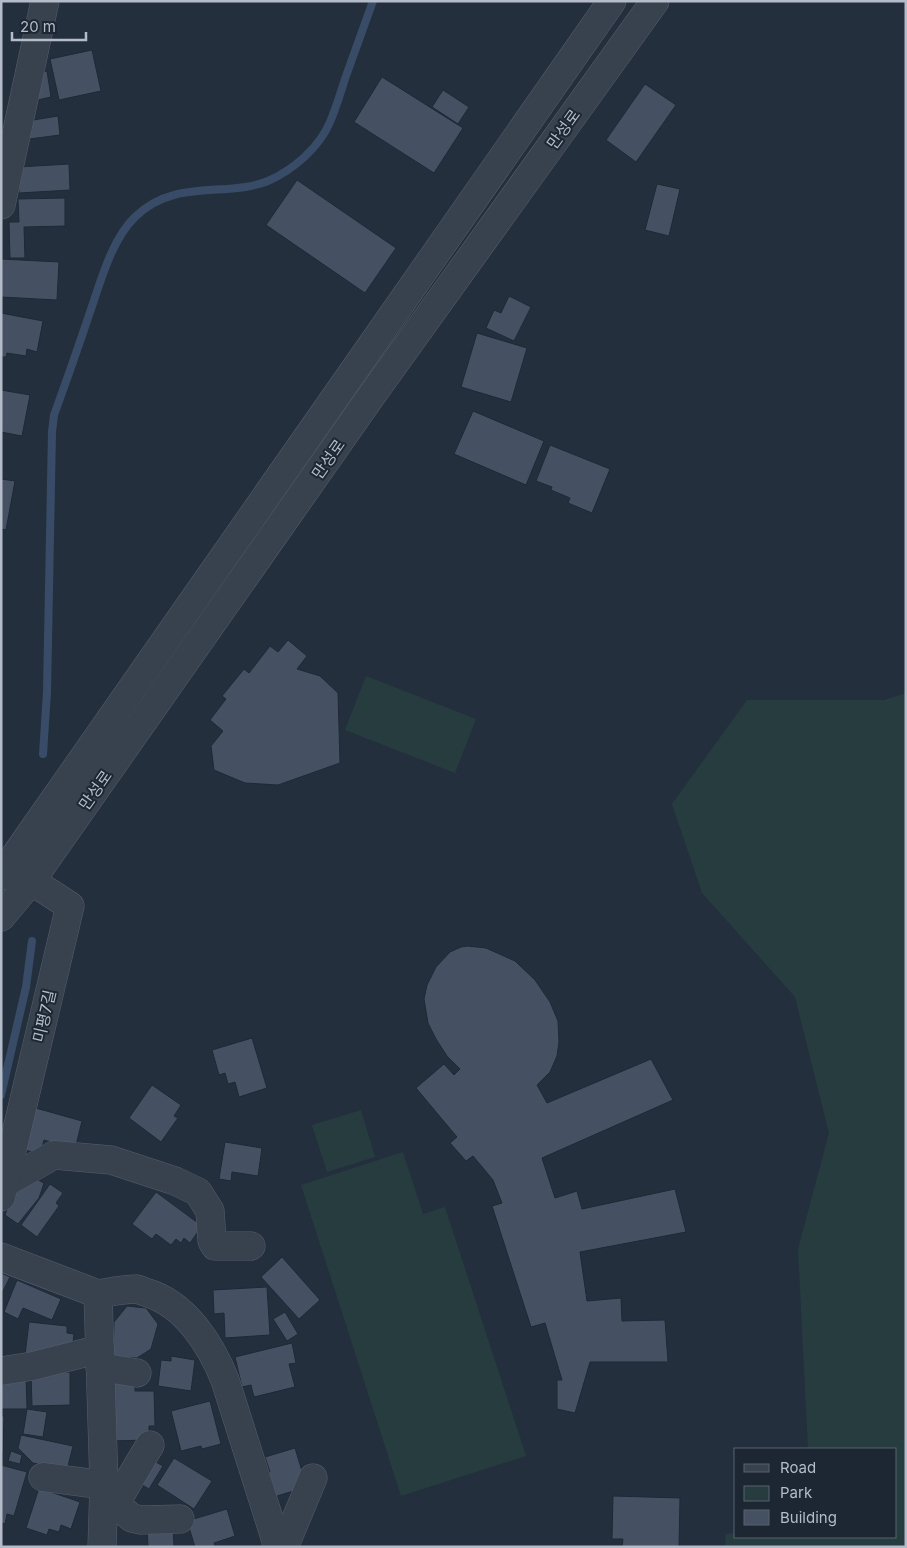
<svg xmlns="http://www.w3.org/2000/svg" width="907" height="1548" viewBox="0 0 907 1548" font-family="Inter,'Noto Sans KR',sans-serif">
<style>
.green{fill:#263c3f}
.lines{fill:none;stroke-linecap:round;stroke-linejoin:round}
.stream{stroke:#394c67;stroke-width:8}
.building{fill:#455162;stroke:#1f2835}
.minor-casing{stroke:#565f6c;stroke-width:29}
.minor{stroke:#38414e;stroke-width:28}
.labels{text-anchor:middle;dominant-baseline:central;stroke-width:4;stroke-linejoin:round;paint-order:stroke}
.street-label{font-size:16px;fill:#b4bcc9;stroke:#1d2633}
</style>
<rect width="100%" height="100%" fill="#242f3e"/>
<g class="green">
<path d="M366 676 476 719 455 773 345 730Z"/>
<path d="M906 693V1547H725L726 1534 736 1533V1537H896V1449H808L798 1249 829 1133 795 997 702 893 672 804 747 700H884Z"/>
<path d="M361 1110 375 1157 327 1172 312 1125Z"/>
<path d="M403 1152 423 1214 445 1207 526 1456 401 1496 301 1185Z"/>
</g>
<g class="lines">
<g class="stream">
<path d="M43 754 47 692 52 432 54 415C66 382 78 348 89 315 100 284 111 240 135 217 162 191 192 191 227 189 240 188 256 186 268 181 293 170 319 148 330 122 336 108 341 91 346 76 355 51 364 26 373 1"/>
<path d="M1 1095 26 987 32 941"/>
</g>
</g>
<g class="building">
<path d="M92 50 101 91 59 100 50 59Z"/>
<path d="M47 71 51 97 33 101 37 73Z"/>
<path d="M382 77 463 128 434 173 354 122Z"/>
<path d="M645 84 676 105 636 162 606 140Z"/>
<path d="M443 90 469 107 458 124 432 107Z"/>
<path d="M58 116 60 135 29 139 27 121Z"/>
<path d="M69 164 70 190 19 193 18 167Z"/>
<path d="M297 180 396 248 365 293 266 225Z"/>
<path d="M657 184 680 189 669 236 645 230Z"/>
<path d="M65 198V226L24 227 25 258H10L9 222H19L18 199Z"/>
<path d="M1 259 59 262 57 300 1 297Z"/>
<path d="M509 296 531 307 514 341 486 328 494 310 501 313Z"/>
<path d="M1 313 43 321 37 352 27 349 26 356 7 353 6 357H1Z"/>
<path d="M477 333 527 348 511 402 461 387Z"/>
<path d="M1 390 30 395 22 436 1 432Z"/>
<path d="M473 411 544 441 526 485 454 454Z"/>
<path d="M550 445 610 469 592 513 568 503 570 498 551 490 552 487 536 481Z"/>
<path d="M1 479 15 481 6 530 1 529Z"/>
<path d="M288 640 307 656 297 669 320 676 338 693 340 763 278 785 245 783 214 770 211 746 223 731 210 720 226 699 222 696 244 669 249 673 270 646 278 652Z"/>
<path d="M467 946 486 948 515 961 535 980 550 1002 558 1021 559 1042 557 1056 550 1072 537 1085 547 1103 651 1059 673 1100 542 1158 555 1198 577 1191 582 1209 675 1189 686 1232 580 1252 587 1301 621 1298 622 1321 665 1320 668 1362H590L575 1413 557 1409V1380H562L545 1323 531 1327 492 1206 502 1203 493 1180 473 1156 466 1161 450 1143 457 1137 416 1088 444 1064 454 1075 460 1069 447 1056 436 1039 428 1023 424 999 427 985 436 967 450 952 461 947Z"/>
<path d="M252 1038 267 1088 239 1097 235 1082 228 1084 225 1073 219 1075 212 1050Z"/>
<path d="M152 1085 181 1105 174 1116 178 1118 161 1142 129 1118Z"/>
<path d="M32 1107 82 1121 75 1149 44 1140 40 1154 21 1149Z"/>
<path d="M225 1142 262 1148 258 1176 232 1172 231 1181 219 1179Z"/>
<path d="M26 1174 44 1183 39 1198 18 1224 5 1215 18 1179Z"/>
<path d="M50 1184 63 1193 56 1203 59 1206 37 1237 21 1225Z"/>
<path d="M156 1192 202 1226 190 1243 184 1238 181 1243 176 1239 171 1245 156 1234 152 1239 132 1224Z"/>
<path d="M282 1257 320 1300 299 1319 261 1277Z"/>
<path d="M1 1273 10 1277 1 1295Z"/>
<path d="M17 1280 61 1299 52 1320 23 1308 18 1319 4 1312Z"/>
<path d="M267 1287 270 1335 225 1338 224 1313 214 1314 213 1290Z"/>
<path d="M127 1306 146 1308 158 1324 151 1349 137 1358 113 1357 114 1322Z"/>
<path d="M285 1312 298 1334 287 1341 273 1319Z"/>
<path d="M29 1322 67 1326V1333L74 1334 72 1352 25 1355Z"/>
<path d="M292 1343 296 1363 289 1364 295 1387 254 1397 251 1385 242 1387 235 1357Z"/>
<path d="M171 1356 195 1360 191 1391 158 1386 161 1360 171 1361Z"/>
<path d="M70 1372V1405L32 1406 31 1373Z"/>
<path d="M1 1376H26L27 1409H1Z"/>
<path d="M135 1380V1391H154L155 1426H149V1440L110 1441V1381Z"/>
<path d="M210 1401 221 1444 202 1449 201 1446 181 1451 171 1411Z"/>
<path d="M27 1409 47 1412 43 1437 23 1434Z"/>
<path d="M1 1416H4L3 1454H1Z"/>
<path d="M21 1435 73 1446 67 1470 33 1463 18 1448Z"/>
<path d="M295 1448 305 1481 303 1488 274 1497 267 1473 270 1472 265 1457Z"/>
<path d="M11 1451 22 1455 20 1464 8 1461Z"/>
<path d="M149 1458 163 1466 149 1489 136 1481Z"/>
<path d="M174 1458 212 1481 194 1509 157 1485Z"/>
<path d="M1 1465 27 1472 14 1516 7 1514 5 1524 1 1523Z"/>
<path d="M39 1488 80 1502 71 1529 61 1525 59 1532 49 1529 47 1535 26 1528Z"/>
<path d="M613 1496 680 1498 679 1547H622L623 1539H612Z"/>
<path d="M227 1509 235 1536 214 1543 215 1546 214 1547H195L187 1521Z"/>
<path d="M173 1526 174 1547H148L147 1527Z"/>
</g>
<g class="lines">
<defs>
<g id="minor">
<path d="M1 205 45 1"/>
<path d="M1 876 612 1"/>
<path d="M1 917 31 881 372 395 655 1"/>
<path d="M5 1183 54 1155 111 1160 175 1181 198 1192 210 1211 212 1241 215 1246H251"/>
<path d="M1 1197 70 906 16 871"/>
<path d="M1 1257 98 1294 104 1485 102 1547"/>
<path d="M98 1294C110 1292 125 1289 137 1289 140 1290 145 1292 148 1293 186 1305 211 1345 225 1380L278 1547"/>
<path d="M100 1367 137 1373"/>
<path d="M1 1371 33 1366 100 1349"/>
<path d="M43 1477 104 1485"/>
<path d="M104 1495 132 1518 141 1520 180 1519"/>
<path d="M115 1504 150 1445"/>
<path d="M276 1547 284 1543 288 1538 313 1478"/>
</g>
</defs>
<use href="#minor" class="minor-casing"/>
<use href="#minor" class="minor"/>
</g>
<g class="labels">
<g class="street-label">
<text transform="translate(563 129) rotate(-54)">만성로</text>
<text transform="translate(328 459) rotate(-55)">만성로</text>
<text transform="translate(95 790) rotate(-55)">만성로</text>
<text transform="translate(44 1016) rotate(-77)">미평7길</text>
</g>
</g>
<rect width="907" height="1548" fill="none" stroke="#b4bcc9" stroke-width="5"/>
<rect x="734" y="1448" width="162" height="90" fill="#1d2633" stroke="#59626f"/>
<rect x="744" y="1464" width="25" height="8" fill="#38414e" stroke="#59626f"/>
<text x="780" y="1473" font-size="15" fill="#b4bcc9">Road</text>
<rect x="744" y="1486" width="25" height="15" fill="#263c3f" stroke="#59626f"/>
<text x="780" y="1498" font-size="15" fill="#b4bcc9">Park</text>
<rect x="744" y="1510" width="25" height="15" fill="#455162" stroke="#59626f"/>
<text x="780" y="1523" font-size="15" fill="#b4bcc9">Building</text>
<path d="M12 32v8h74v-8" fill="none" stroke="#b4bcc9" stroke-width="2.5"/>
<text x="20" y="32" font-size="15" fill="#b4bcc9" stroke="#1d2633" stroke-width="4" paint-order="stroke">20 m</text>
</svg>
